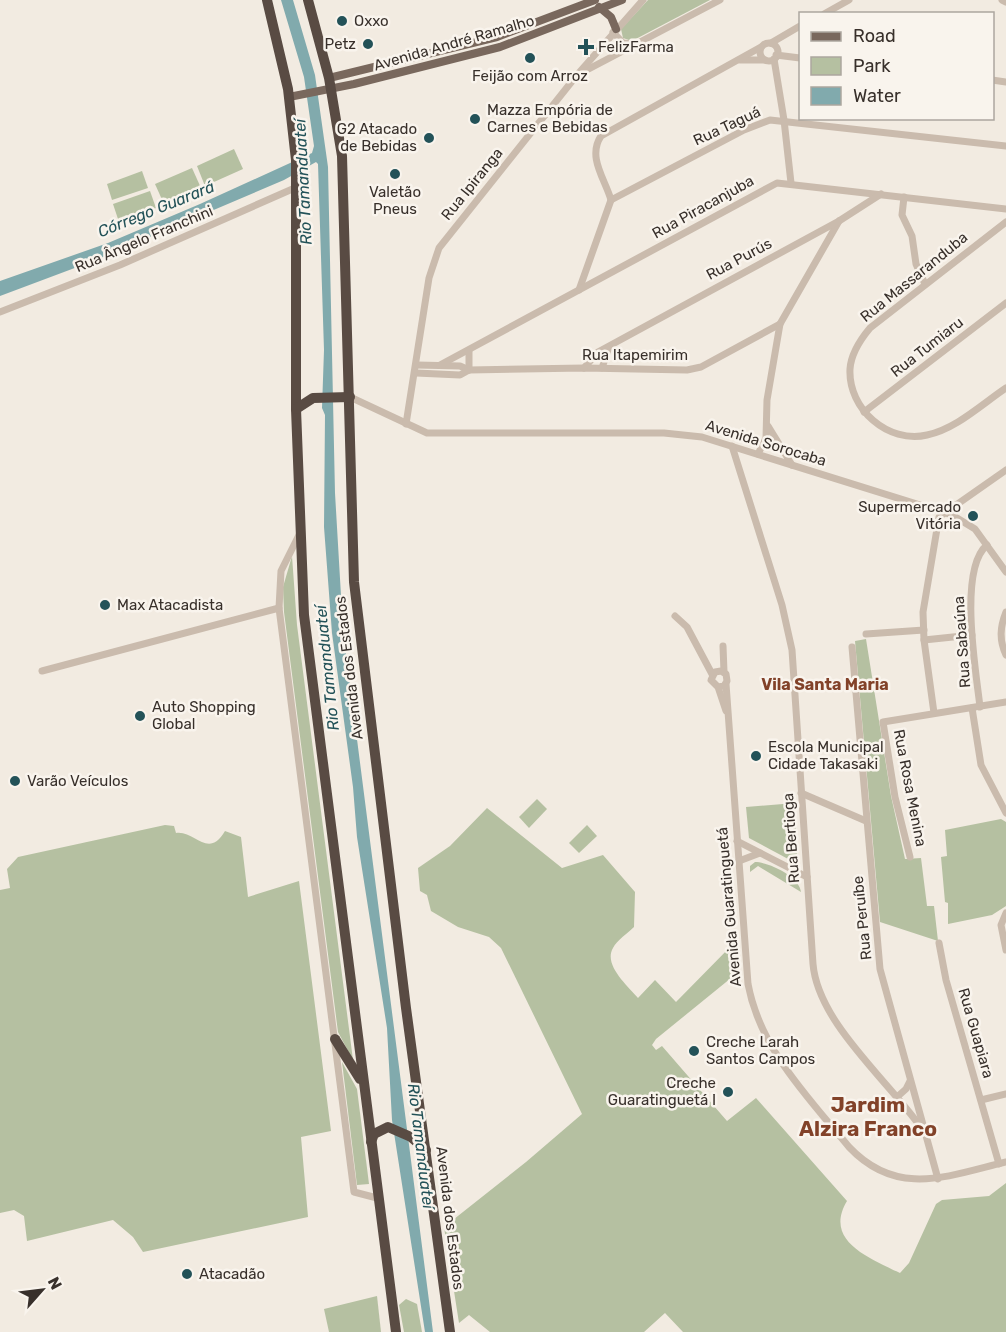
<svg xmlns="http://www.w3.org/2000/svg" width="1006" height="1332" viewBox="0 0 1006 1332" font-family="Rubik,sans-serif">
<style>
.green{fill:#b5c0a1}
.water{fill:#81aaad}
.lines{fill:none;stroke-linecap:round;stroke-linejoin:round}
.minor{stroke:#cabbad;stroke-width:7}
.major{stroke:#79685d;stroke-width:8}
.highway{stroke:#594b43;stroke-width:10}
.poi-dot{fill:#235258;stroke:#f9f4ed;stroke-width:2}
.labels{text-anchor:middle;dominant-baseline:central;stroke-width:5;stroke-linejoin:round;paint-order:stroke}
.poi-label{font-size:15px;fill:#38302b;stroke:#f9f4ed;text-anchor:start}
.street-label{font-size:15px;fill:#38302b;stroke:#f9f4ed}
.water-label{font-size:16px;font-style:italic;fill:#235258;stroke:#f9f4ed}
.neighbourhood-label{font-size:16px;font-weight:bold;fill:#824229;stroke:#f9f4ed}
.district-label{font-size:21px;font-weight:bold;fill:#824229;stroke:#f9f4ed}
</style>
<rect width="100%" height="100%" fill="#f2ebe1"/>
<g class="green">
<path d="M648 0H710L632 41 623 38 621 29Z"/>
<path d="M234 149 243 169 205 186 197 166Z"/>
<path d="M192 168 201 188 164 204 155 184Z"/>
<path d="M142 171 148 188 112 200 107 184Z"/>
<path d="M150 191 156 208 119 222 113 204Z"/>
<path d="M292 556 297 625 353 1060 338 1032 284 612 283 587Z"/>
<path d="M866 639 891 796 905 859 921 858 927 906H934L938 941 880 922 855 641Z"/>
<path d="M537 799 547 809 529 828 519 817Z"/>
<path d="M795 803 797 857 790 860 749 838 746 807Z"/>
<path d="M487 808 562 868 603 855 635 892 634 927C628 933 617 940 613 948 603 965 628 986 638 998L655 980 676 1002 734 943 736 974 656 1039 652 1045 656 1050 662 1046 727 1121 756 1098 847 1201C823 1241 870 1258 900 1273L909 1263 936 1204 942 1200 989 1196 1006 1183V1332H683L665 1313 644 1332H490L469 1315 459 1323 444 1227 526 1162 582 1114 501 948 489 937 458 927 431 911 427 895 420 891 418 868 450 846Z"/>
<path d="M1001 819 1006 822V906L992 915 948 924V903L945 902 941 857 947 856 945 830Z"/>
<path d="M165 825 174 826 176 833C195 830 208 860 225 831L241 837 248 897 299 881 331 1131 301 1137 308 1217 143 1252 133 1237 113 1220 27 1241 24 1216 14 1210 0 1213V890L10 888 7 869 18 857Z"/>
<path d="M587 825 597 836 579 853 569 843Z"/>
<path d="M755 862C769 862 800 877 801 892L758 866 750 872V866Z"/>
<path d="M342 1062 357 1089 369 1184 357 1185Z"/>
<path d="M377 1296 381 1332H329L324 1309Z"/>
<path d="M406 1299 417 1304 422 1332H404L399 1305Z"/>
</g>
<path class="water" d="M281 0H293L315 75 328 167 335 493 343 630 433 1332H425L392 1120 387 1028 357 837 353 787 332 633 324 527 325 415 322 408 324 350 318 164 316 162 284 180 96 260 0 296V281L108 243 200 204 312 153 314 146 304 77Z"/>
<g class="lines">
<g class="minor">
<path d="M1002 0 1006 2"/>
<path d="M824 14 849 0"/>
<path d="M613 32 623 43 632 44"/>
<path d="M771 43 800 26"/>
<circle cx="769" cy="52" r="9"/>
<path d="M776 55 800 58"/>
<path d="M774 59 784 120 791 183"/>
<path d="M740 60H765"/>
<path d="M581 73 720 0"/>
<path d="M992 80 1006 82"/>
<path d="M904 197 902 215 912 236 916 264 925 284"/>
<path d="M611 200 744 130 770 120 1006 146"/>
<path d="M1006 222 870 328C860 340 851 354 850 369 848 409 888 444 927 435 956 429 982 404 1006 388"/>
<path d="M579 290 611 200C605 179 587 157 601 136L761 47"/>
<path d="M0 312 120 265 297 187"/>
<path d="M417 365 460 366 469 370 584 368 687 370 701 367 780 324 839 221"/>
<path d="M440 365 777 183 1006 209"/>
<path d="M584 368 598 352 839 221 881 194"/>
<path d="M602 368 609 347"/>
<path d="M469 370V351"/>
<path d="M416 373 460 375 469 370"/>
<path d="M350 397 427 433H664L702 437 952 515 975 529 1006 572"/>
<path d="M864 412 1006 303"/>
<path d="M406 424 429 278 439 248 577 75 643 0"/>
<path d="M768 426 792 465"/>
<path d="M732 446 782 605 792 650 813 964C818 1023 889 1081 922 1129"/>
<path d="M758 454 766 438 767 400 780 324"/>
<path d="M299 535 281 571 279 608 354 1192 377 1198"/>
<path d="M1006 612C1000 627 999 640 1006 655"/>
<path d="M675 616 687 627 712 674"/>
<path d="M866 634 924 630"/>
<path d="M924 640 972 635"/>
<path d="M723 646 724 672"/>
<path d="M852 647 880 969 938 1179"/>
<path d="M42 671 279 608"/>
<path d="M726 684 748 984C760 1049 808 1097 849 1147 897 1198 948 1176 1006 1162"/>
<path d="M718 687 724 686 727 681 726 674 721 671 715 672 711 680 718 687 726 711"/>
<path d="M980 707C976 671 958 569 987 545"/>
<path d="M972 708 981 765 1006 813"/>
<path d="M934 713 924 640 923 612 939 517 1006 470"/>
<path d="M801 793 866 821"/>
<path d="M737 841 807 877"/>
<path d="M910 857 895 797 883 722 1006 702"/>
<path d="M739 861 760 853"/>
<path d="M1006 913 1001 925 1006 950"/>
<path d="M939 943 946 980 999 1164"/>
<path d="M897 1097 906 1089 910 1081"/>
<path d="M981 1100 1006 1094"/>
</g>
<g class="major">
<path d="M599 7 611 17 616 29"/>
<path d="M329 78 497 37 595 0"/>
<path d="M289 97 354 84 500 47 622 0"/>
</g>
<g class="highway">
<path d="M267 0 288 89 296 160V409L304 615 396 1332"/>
<path d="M308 0 329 78 342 156 354 582 406 1008 450 1332"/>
<path d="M296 409 313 398 350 397"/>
<path d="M335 1039 360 1079"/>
<path d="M371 1142 374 1134 388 1127 411 1137 426 1150"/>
</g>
</g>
<g class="poi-dot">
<circle cx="342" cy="21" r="6"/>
<circle cx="368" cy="44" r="6"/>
<path d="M583 38h6v6h6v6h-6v6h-6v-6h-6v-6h6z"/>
<circle cx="530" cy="58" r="6"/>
<circle cx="475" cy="119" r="6"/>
<circle cx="429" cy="138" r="6"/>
<circle cx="395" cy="174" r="6"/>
<circle cx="973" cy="516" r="6"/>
<circle cx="105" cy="605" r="6"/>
<circle cx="140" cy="716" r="6"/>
<circle cx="756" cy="756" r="6"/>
<circle cx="15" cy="781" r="6"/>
<circle cx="694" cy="1051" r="6"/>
<circle cx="728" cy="1092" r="6"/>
<circle cx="187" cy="1274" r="6"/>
</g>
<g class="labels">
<g class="poi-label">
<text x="354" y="21">Oxxo</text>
<text x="356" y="44" text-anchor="end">Petz</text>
<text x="598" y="47">FelizFarma</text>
<text x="530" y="76" text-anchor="middle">Feijão com Arroz</text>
<text x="487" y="110">Mazza Empória de<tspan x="487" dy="17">Carnes e Bebidas</tspan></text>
<text x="417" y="129" text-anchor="end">G2 Atacado<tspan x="417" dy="17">de Bebidas</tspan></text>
<text x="395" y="192" text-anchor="middle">Valetão<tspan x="395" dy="17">Pneus</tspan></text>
<text x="961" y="507" text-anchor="end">Supermercado<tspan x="961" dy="17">Vitória</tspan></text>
<text x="117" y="605">Max Atacadista</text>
<text x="152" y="707">Auto Shopping<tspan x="152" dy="17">Global</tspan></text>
<text x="768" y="747">Escola Municipal<tspan x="768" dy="17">Cidade Takasaki</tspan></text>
<text x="27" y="781">Varão Veículos</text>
<text x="706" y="1042">Creche Larah<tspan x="706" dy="17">Santos Campos</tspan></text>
<text x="716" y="1083" text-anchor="end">Creche<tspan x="716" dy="17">Guaratinguetá I</tspan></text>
<text x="199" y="1274">Atacadão</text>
</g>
<g class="street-label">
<text transform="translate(454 43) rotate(-16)">Avenida André Ramalho</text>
<text transform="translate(727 126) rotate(-25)">Rua Taguá</text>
<text transform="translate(472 184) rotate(-51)">Rua Ipiranga</text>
<text transform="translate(703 207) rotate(-29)">Rua Piracanjuba</text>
<text transform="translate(144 239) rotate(-23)">Rua Ângelo Franchini</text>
<text transform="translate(739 259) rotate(-28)">Rua Purús</text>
<text transform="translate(914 277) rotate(-39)">Rua Massaranduba</text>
<text transform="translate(927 347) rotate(-38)">Rua Tumiaru</text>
<text x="635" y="355">Rua Itapemirim</text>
<text transform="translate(766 443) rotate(17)">Avenida Sorocaba</text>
<text transform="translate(962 642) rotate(-94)">Rua Sabaúna</text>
<text transform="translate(349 668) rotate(-97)">Avenida dos Estados</text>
<text transform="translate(910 788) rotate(79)">Rua Rosa Menina</text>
<text transform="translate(791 838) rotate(-94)">Rua Bertioga</text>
<text transform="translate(729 907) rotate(-95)">Avenida Guaratinguetá</text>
<text transform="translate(862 918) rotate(-96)">Rua Peruíbe</text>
<text transform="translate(976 1033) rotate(74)">Rua Guapiara</text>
<text transform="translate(450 1218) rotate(83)">Avenida dos Estados</text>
</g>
<g class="water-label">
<text transform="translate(303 182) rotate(-93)">Rio Tamanduateí</text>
<text transform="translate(156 209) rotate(-22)">Córrego Guarará</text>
<text transform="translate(327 668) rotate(-96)">Rio Tamanduateí</text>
<text transform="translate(421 1146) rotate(83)">Rio Tamanduateí</text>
</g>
<g class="neighbourhood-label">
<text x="825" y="684">Vila Santa Maria</text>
</g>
<g class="district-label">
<text x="868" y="1104">Jardim<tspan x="868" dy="24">Alzira Franco</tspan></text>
</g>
</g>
<rect x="799" y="12" width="195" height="108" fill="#f9f4ed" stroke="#aca69f" stroke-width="1.5"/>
<rect x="811" y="32" width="30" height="9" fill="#79685d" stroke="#aca69f" stroke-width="1.5"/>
<text x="853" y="42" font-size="18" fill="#38302b">Road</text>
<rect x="811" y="57" width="30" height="18" fill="#b5c0a1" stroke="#aca69f" stroke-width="1.5"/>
<text x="853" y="72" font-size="18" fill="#38302b">Park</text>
<rect x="811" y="87" width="30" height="18" fill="#81aaad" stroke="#aca69f" stroke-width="1.5"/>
<text x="853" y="102" font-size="18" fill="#38302b">Water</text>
<g transform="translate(42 1290) rotate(62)" stroke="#f9f4ed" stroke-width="4.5" paint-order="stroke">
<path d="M0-4.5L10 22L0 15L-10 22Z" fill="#38302b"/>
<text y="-9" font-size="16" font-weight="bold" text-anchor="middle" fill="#38302b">N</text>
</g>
</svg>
